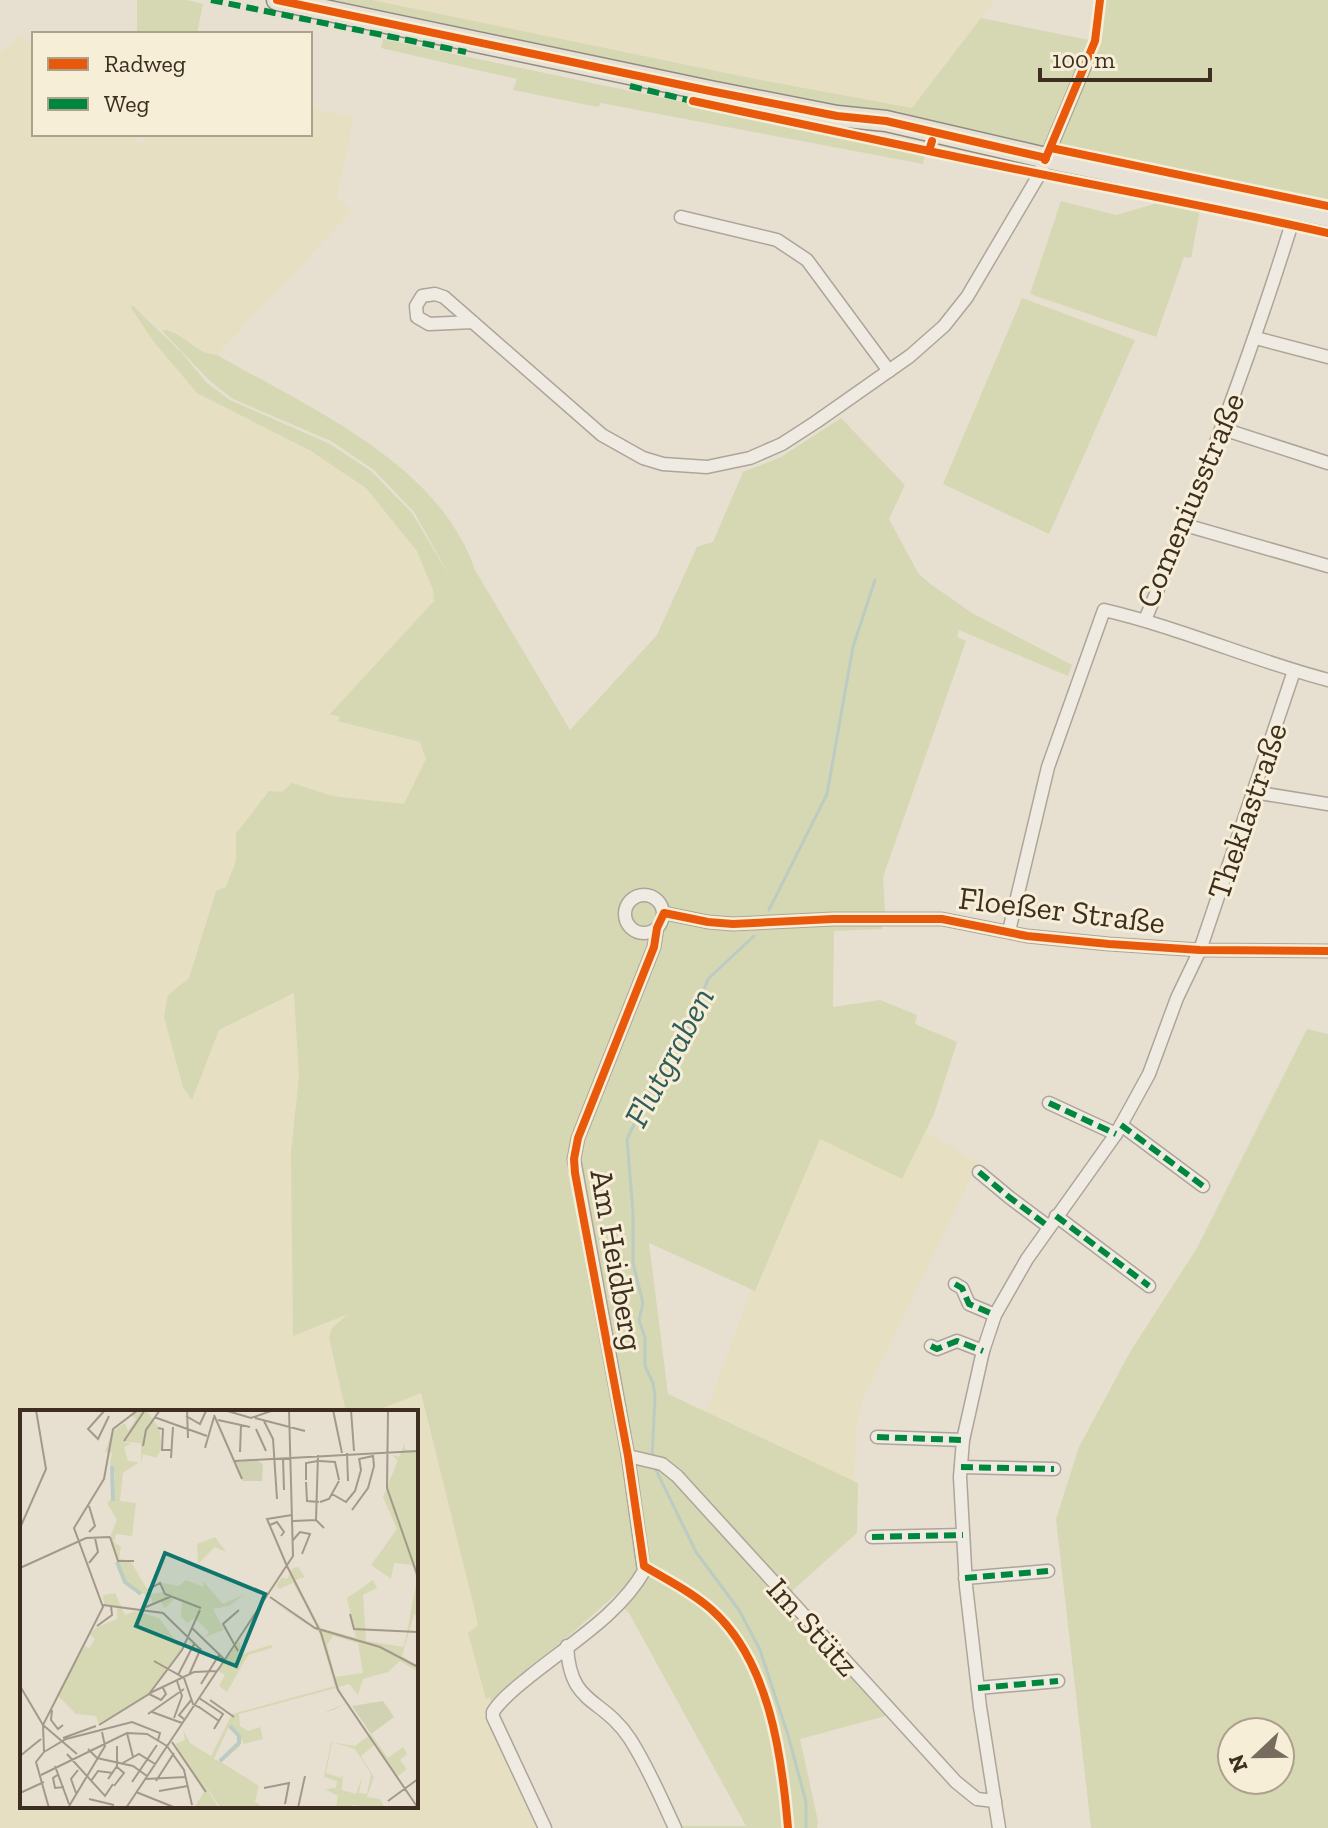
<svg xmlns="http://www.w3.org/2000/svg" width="1328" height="1828" viewBox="0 0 1328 1828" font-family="'Zilla Slab',serif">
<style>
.farmland{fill:#e6dfc2}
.green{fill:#d6d7b3;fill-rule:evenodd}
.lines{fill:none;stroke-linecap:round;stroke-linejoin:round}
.stream{stroke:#bcccc2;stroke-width:3}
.minor-casing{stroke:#ada599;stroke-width:15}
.primary-casing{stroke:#928b80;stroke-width:23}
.minor{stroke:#efebe3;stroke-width:12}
.primary{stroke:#e6e1d4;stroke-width:20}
.quiet{stroke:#00873e;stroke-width:6;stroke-dasharray:12 6;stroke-linecap:butt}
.cycleway-casing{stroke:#f7eed8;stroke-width:13}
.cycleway{stroke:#e8590c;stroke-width:8}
.labels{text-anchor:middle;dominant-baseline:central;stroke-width:6;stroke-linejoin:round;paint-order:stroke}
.street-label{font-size:32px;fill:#3d2e20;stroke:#f7eed8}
.water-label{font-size:34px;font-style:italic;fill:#2f5d5a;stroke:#f7eed8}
.inset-river{fill:none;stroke:#bcccc2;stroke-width:4}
.inset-road{fill:none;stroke:#a3998a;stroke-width:2}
.view{fill:#0f766e;fill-opacity:0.15;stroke:#0f766e;stroke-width:4}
.inset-edge{fill:none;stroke:#3d2e20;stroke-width:4}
</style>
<rect width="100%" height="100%" fill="#e7e0d1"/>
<g class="farmland">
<path d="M372 0H995L912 108 755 79Z"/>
<path d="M21 35 34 47V134H129L143 147 146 134H310V108L354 117 337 197 352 211 217 355H207L178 334 166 330 162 331 132 305 131 308 154 342 197 393 311 451 344 472 366 488 417 551 433 590 438 627 338 722 420 742 426 759 404 805 269 792 235 883 216 892 189 979 168 995 192 1099 219 1030 347 968 488 1102 347 1315 332 1329 329 1339 346 1412H22V1806H416V1412H361L420 1392 477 1617 493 1696 484 1717 502 1745 540 1828H0V53Z"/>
<path d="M922 1129 978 1163 862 1402 857 1421 854 1482 705 1415 752 1287 820 1137Z"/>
</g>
<g class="green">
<path d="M137 0H187L203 4 197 34H137Z"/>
<path d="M334 0H372L755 79 912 108 981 18 1089 40 1076 78 1047 146 724 83Z"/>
<path d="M1103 0H1328V202L1057 146C1079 95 1100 57 1103 0Z"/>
<path d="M383 39 925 153 923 164 601 103 598 107 513 90 517 79 381 48Z"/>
<path d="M1061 201 1116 215 1161 202 1200 210 1191 258 1184 257 1156 337 1030 294Z"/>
<path d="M1022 298 1135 340 1049 534 943 484Z"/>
<path d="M132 305 182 353 207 383 230 400 330 444 371 471 412 513 453 582 414 512 374 470 331 441 233 399 210 381 162 331 166 330C186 335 196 354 217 355 309 408 439 463 475 570L570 730 657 635 697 547 713 542 743 472 781 457 841 418 905 485 889 519 918 573 929 583 972 613 1072 665 1068 676 959 630 957 637 966 641 883 877 885 912 882 929 834 931 833 1007 880 1000 917 1015 915 1024 957 1042 934 1114 902 1179 820 1139 755 1291 649 1243 668 1394 858 1483 857 1533 783 1599 889 1715 800 1739 818 1821 817 1828H682V1826H746L629 1613 624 1608 629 1602 621 1590 491 1704 490 1697 486 1699 468 1633 478 1626 475 1611 421 1393 373 1412H346L329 1338 332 1328 348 1314 293 1336 291 1152 299 1077 294 993 219 1030 192 1100 183 1087 164 1017 168 995 189 978 216 891 226 887 236 861V834L269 791 282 792 292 783 332 796 404 804 426 759 420 742 337 721 341 717 330 714 434 601 433 590 417 551 366 488 311 451 197 393 154 342 131 308Z"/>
<path d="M1307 1029 1328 1034V1828H1091L1056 1519 1079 1447 1130 1352 1197 1248ZM1232 1732H1280V1780H1232Z"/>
</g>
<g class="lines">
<g class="stream">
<path d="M769 910 827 794 853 647 875 580"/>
<path d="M652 1459 655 1397 653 1383 645 1366V1338L639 1320 643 1303 633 1263V1213L627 1139 658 1075 693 1020 708 979 754 936"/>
<path d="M654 1466 696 1552 739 1610 760 1650 788 1735 806 1802V1828"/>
</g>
<defs>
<g id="minor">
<path d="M681 217 777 240 807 260 889 371"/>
<path d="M473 322 429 324 417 317 416 306 422 296 435 294 444 297 602 435 643 458 663 464 707 467 750 458 782 444 816 422 910 356 944 326 967 297 1039 175 1086 63"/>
<path d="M1256 338 1328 357"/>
<path d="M1223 429 1328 463"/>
<path d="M1185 525 1328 566"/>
<path d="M1145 620C1202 485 1253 350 1296 210"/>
<path d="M1253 792 1328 804"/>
<circle cx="644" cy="914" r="19"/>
<path d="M664 913 708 922 733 924 833 919H942L1027 936 1109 944 1200 950 1328 951"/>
<path d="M1009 931 1048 767 1104 610C1181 628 1252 660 1328 680"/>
<path d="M1049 1103 1116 1134"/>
<path d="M1121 1125 1203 1186"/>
<path d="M979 1172 1009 1197 1049 1227"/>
<path d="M1056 1216 1149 1286"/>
<path d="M955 1284 962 1288 969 1304 995 1315"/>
<path d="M931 1346 937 1349 957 1341 983 1351"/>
<path d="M877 1437 963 1440"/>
<path d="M628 1456 662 1464 677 1476 956 1782 977 1799 995 1801"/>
<path d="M961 1467 1054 1469"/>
<path d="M872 1537 963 1535"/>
<path d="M965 1578 1048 1571"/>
<path d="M567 1646C570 1707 602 1696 630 1739 648 1767 661 1798 675 1828"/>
<path d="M978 1688 1058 1681"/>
<path d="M545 1828 493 1717V1712C502 1698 517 1687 529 1677 568 1645 619 1615 644 1571L628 1456 574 1159 578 1138 654 947 657 928"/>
<path d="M999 1828 980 1707 966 1586 960 1477 963 1440 983 1351 995 1315 1027 1259 1116 1134 1149 1074 1177 998 1200 950 1294 671"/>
</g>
<path id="primary" d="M277 0 710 91 837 116 886 121 1046 158 1328 216"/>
</defs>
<use href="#minor" class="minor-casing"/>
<use href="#primary" class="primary-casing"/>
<use href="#minor" class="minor"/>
<use href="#primary" class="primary"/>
<g class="quiet">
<path d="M211 0 466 52"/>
<path d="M630 86 700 103"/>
<path d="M1049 1103 1116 1134"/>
<path d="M1121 1125 1203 1186"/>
<path d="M979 1172 1009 1197 1049 1227"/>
<path d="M1056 1216 1149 1286"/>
<path d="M955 1284 962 1288 969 1304 995 1315"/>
<path d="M931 1346 937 1349 957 1341 983 1351"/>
<path d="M877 1437 963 1440"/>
<path d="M961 1467 1054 1469"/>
<path d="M872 1537 963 1535"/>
<path d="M965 1578 1048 1571"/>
<path d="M978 1688 1058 1681"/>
</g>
<defs>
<g id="cycleway">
<path d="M277 0 710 91 837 116 886 121 1046 158"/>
<path d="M693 101 929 151"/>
<path d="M932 141 929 151C1062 180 1196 203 1328 233"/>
<path d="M1051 148 1328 206"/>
<path d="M1045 160 1095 41 1100 0"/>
<path d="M788 1828C782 1755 769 1661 712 1610 692 1592 667 1580 644 1566L628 1456 575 1173 574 1159 578 1138 654 947 657 928 664 913 708 922 733 924 833 919H942L1027 936 1109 944 1200 950 1328 951"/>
</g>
</defs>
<use href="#cycleway" class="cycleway-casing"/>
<use href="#cycleway" class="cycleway"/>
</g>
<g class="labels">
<g class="street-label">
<text transform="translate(1190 500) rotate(-67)">Comeniusstraße</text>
<text transform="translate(1247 811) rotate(-71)">Theklastraße</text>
<text transform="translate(1062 910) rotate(7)">Floeßer Straße</text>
<text transform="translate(617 1260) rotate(80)">Am Heidberg</text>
<text transform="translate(813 1627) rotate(48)">Im Stütz</text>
</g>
<g class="water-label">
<text transform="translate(669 1057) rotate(-62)">Flutgraben</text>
</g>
</g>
<g transform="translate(20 1410)">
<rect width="398" height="398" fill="#e7e0d1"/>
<path d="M119 0H126L139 18 142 38 136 48 123 44 121 53V33L104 32 111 34 104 37 108 51 119 52 103 63 100 91 116 93 112 126 96 124 94 132 101 137 99 148 111 152 130 184 144 182 142 173 159 176 166 170 184 177 182 170 203 194 225 184 209 196 193 199 204 220 185 227 189 222 175 208 167 213 161 207 162 192 154 189 145 198 140 191 132 194V189L108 175 96 149 90 127 97 110 87 93 94 86 95 64 90 54 92 43 85 42 92 22 105 13 108 21 116 9 111 5ZM385 33V39L398 42V204L394 205 382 246 398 256V262L380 251 368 262 343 269 338 285 329 274 319 277 326 293 314 300 303 303 326 293 316 278 219 304 220 316 228 321 240 317 243 329 224 334 220 327V336L201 352 239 376 235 391 243 398H201L180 369 199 398H174L184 382 155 334 165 330 163 320 170 333 191 346 212 304 315 276 299 222 247 189 300 220 273 173 259 179 257 175 250 184 262 167 267 169 273 158 278 157 285 167 275 170 301 218 336 228 327 188 353 170 357 178 343 185 346 231 384 237 397 170 392 155 374 153 371 169 351 155 377 119 363 87 378 50 372 45 379 47ZM313 226 338 233 343 263 315 267 307 235ZM208 318 219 326 216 336 200 351 194 349ZM195 127 206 142 195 137 178 154 177 134ZM95 183 105 205 115 201 139 208 162 239 130 283 79 315 76 306 56 304 37 285 65 236 69 238 75 229 70 224 75 218 97 209V198L84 194 83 185ZM219 231 223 244 250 235 252 236V238L228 245 207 282 199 276 205 265 198 261ZM351 324 368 348 383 337 387 344 380 350 387 359 377 367 356 334 341 346 354 367 347 387 360 389 365 398 332 395 329 398H314L302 396 316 398 318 386 305 379 316 378 317 371 304 367 311 332 335 336ZM312 332 335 339 351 364 347 384 339 383 342 367 336 384 322 380 323 364 321 368 306 363Z" fill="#d6d7b3" fill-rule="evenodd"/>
<path d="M236 50 243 54 242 71H223L216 52ZM363 291 374 307 351 324 332 296Z" fill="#d1d1b3"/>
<path class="inset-river" d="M92 56 93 91M97 152 105 172 121 184M200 351 219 333V326L210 316"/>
<path class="inset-road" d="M85 0 68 19 78 29 89 6M167 0 168 28M204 0 231 8 254 0M313 0 322 43M331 0 334 41M368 0 367 78 398 167M194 5 222 69M166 6 180 14 186 1M134 7 187 26M235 8 285 21M198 10 230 17M244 11 253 29 257 89M138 18 143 19 142 40H151M236 19 246 41M104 31 125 0M123 36 126 20 140 0M185 38 194 7M220 42 221 15M327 43 328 71M151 48 153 17M263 48 264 80M215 51 398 41M299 51 315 52 319 70M286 70V53L298 51M286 72 287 91 299 92M312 84 326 92 335 81 341 60 339 48M300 92 309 89 319 71M332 100 348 78 354 56 353 46 339 49M296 110 298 45M273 111 296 110 304 118M250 115 257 112 264 122 261 126M0 118 26 59 16 0M69 122 75 116 69 96M90 127 98 151H114M273 130 280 122 290 124 282 144M69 153 78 142 75 128M267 156 247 109 272 105M267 156 301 223 318 280 398 398M0 158 66 128 90 127M128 180 140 173 145 184 181 198M250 187 295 218 360 237 398 257M83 195 143 203 180 239M126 197 152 186M330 204 334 219 398 222M77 216 92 205 91 196M172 218 205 250M218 241 203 214 219 200M134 251 164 268 173 294 182 299M198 260 273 146 269 0M158 265 174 234M169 265 181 238M181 274 199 245M0 276 23 315 24 342 16 352 29 398M130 283 174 262 197 261M129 284 141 290 146 284 143 278M179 288 203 304 194 319M190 290 214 307M179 297 199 311M32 300 31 310 38 319 43 315M132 302 162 313M128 304 164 279M154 308 162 286 157 271M165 310 159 305 172 289M79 315 129 284 162 240 180 200M107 323 113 347M43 328 76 316M152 332 186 382M147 336 164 360 172 395M68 339 77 348 113 356 127 366M24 342 46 329 112 312 140 323 138 330M47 344 85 386 93 374M57 344 23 315 83 197 54 118 84 69 93 19 118 0M0 346 21 329M101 354 119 344 135 354M35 356 49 394M39 364 33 368 35 378 44 377M21 365 107 323 127 324 147 336M88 369 97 356V336M125 369 166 367M71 371 78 361 93 363M136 371 154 343M112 372 137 335M94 376 104 363 97 357M244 378 269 373 265 394M139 381 168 376M116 382 156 398M0 383 24 372M56 383 51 369 58 360M69 389 94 395M368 391 398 369M48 398 85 336 82 322M106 398 199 258M278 398 285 366"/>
<path class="view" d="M145 143 245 184 216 256 116 216Z"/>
<rect width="398" height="398" class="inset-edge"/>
</g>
<rect x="32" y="32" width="280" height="104" fill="#f7eed8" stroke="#ada18e" stroke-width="2"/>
<rect x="48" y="58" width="40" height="12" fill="#e8590c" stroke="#ada18e" stroke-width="2"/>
<text x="104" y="72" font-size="24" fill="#3d2e20">Radweg</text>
<rect x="48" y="98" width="40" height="12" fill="#00873e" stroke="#ada18e" stroke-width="2"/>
<text x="104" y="112" font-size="24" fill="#3d2e20">Weg</text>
<g transform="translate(1256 1756) rotate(248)"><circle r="38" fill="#f7eed8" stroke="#ada18e" stroke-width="2"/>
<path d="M0-6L14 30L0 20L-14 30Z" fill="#786c5e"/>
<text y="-12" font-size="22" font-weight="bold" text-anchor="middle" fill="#3d2e20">N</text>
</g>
<path d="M1040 68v12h170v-12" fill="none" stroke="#3d2e20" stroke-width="4"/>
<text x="1052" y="68" font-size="24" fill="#3d2e20" stroke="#f7eed8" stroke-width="6" paint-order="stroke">100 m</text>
</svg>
